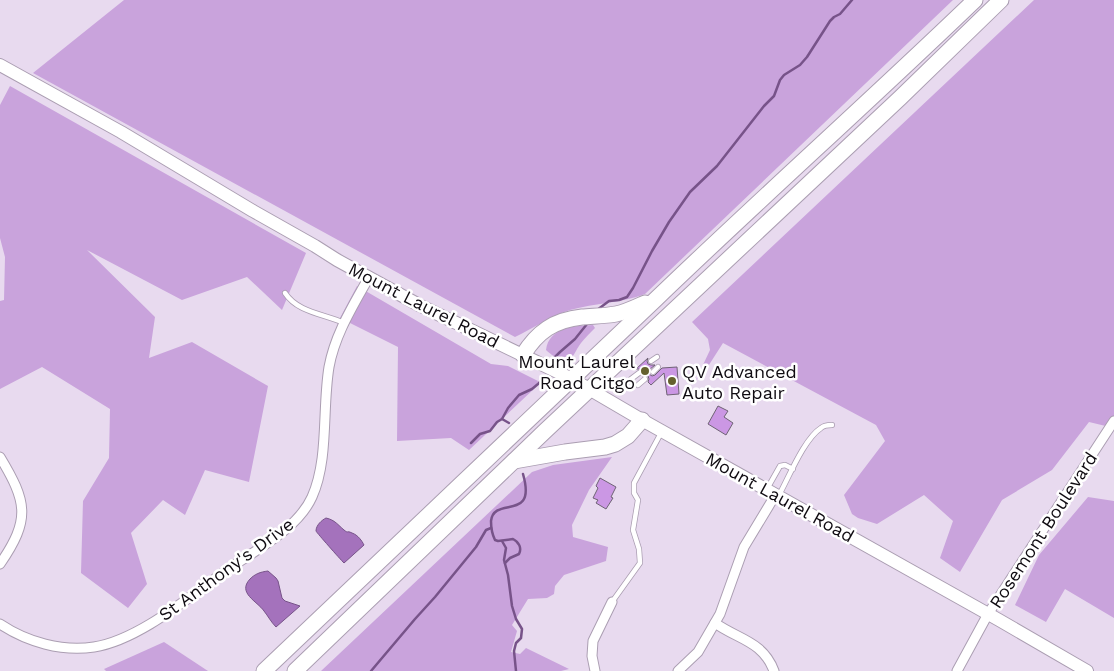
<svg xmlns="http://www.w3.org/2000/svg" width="1114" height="671" viewBox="0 0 1114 671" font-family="'Work Sans',sans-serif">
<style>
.green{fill:#c9a3dc}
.water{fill:#a472bc;stroke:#775389}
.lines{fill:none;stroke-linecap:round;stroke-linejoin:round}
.stream{stroke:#775389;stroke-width:2.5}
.building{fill:#cb97e4;stroke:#6f6375}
.service-casing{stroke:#ab9eb2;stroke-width:6}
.minor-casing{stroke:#ab9eb2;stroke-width:11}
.secondary-casing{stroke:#ab9eb2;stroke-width:14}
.trunk-casing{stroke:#ab9eb2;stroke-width:17}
.service{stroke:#fff;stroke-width:4.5}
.minor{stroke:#fff;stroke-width:9}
.secondary{stroke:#fff;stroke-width:12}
.trunk{stroke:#fff;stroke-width:15}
.poi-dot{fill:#65612e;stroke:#fff;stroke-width:2}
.labels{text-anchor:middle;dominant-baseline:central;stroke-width:5;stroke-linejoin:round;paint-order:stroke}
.street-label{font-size:18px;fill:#0f0b11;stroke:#fff}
.poi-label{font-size:18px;fill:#0f0b11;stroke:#fff;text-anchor:end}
</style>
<rect width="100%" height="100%" fill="#e8daef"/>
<g class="green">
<path d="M124 0H953L645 294C622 303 595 303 570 310 553 315 532 329 515 337L33 73Z"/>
<path d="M1034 0H1114V428L1089 422 1052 470 1002 500 960 572 940 558 953 521 924 495 877 524 858 518 852 514 844 495 885 441 876 425 723 343 707 368 703 370 694 384 710 350 708 339 692 322Z"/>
<path d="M10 86 306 253 282 310 247 277 182 300 87 250 155 317 149 358 192 342 268 386 249 482 205 470 185 515 163 500 131 533 147 584 128 608 81 573 83 501 109 458 110 409 42 367 0 389V301L4 300 5 257 0 238V105Z"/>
<path d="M357 286 491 364 508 366 538 381 536 387 469 450 451 438 397 441 398 347 340 318Z"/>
<path d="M593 325 595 328C590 333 585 338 581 343 577 348 575 354 572 357 564 364 551 355 546 350 549 327 575 326 593 325Z"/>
<path d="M612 457 589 490 572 525 573 537 608 547 606 561 564 575 555 586 554 594 547 598 528 599 512 625 517 631 511 652 520 654 526 648 569 669 561 671H321L532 472 553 465Z"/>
<path d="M1088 497 1114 501V618L1065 589 1046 622 1015 605 1039 555Z"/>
<path d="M164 642 208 671H106L104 669Z"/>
</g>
<g class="water">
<path d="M326 518C335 520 338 525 344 530 349 534 346 530 352 533 358 535 362 541 364 545L344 563C340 559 317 533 316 531 316 525 322 520 326 518Z"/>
<path d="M268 571 276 578 278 581 282 598 285 601 300 606 276 627C271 622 268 616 264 611 257 601 237 593 250 579 255 574 260 572 268 571Z"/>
</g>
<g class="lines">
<g class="stream">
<path d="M597 310 609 301 619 300 627 297 633 288 652 251 669 222 690 192 717 166 764 106 774 96 780 80 784 75 800 65 807 57 830 21 834 17 840 14 852 0"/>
<path d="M554 358 560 352 575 339 587 324"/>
<path d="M502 419 509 423"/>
<path d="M471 443 480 434 490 431 497 422 502 419 508 408 519 395 532 389 538 384 542 380"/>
<path d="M502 541 506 548 504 560 508 575 512 606 516 619 522 629 521 638 516 643 514 651 516 671"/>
<path d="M505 563 510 558 519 554C522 548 519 542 513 539L498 541 495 540C492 534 491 527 491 521 494 495 537 523 523 474"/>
<path d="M371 671 415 619 435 597 476 547 486 530 491 528"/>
</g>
</g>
<g class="building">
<path d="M648 358 647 361 648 364 651 365H655L649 370V374L652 376 655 375 662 368 677 367 679 394 667 395 664 373 651 385 648 382 649 379 648 376 645 375 642 376 643 373 642 370 639 369H636Z"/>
<path d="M718 406 728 411 724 417 733 423 726 435 708 424Z"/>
<path d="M600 478 616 487 611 497 613 498 606 509 596 503 598 500 593 498 598 488 596 486Z"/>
</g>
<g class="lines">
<defs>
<g id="service">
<path d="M285 293C298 313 325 314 344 323"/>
<path d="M651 361 657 357"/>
<path d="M653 372 658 367"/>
<path d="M631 379 639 373"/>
<path d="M638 385 645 379"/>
<path d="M767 489 780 466 785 465 793 469"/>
<path d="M779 495C789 477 804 439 821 428 824 425 828 425 832 425"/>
<path d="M612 602 640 563 639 549 633 530 638 500 634 493V483L661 433"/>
</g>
<g id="minor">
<path d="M0 457C27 502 31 519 0 564"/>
<path d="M715 623C737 639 763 641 774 671"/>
<path d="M0 624C27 642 62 652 94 647 139 640 190 596 227 570 255 550 297 530 312 497 329 459 322 409 329 367 335 334 353 306 369 277"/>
<path d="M595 671 592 656 593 641 612 602"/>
<path d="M678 671 698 652 720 614 744 547 776 494"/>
<path d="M957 671 988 614 1114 421"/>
</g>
<path id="secondary" d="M0 65 121 132 253 211 315 246 337 260 419 305 572 379 642 420 999 620 1087 671"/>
<g id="trunk">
<path d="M523 355C537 332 554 320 582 317 593 316 605 316 616 314 626 312 636 307 645 303"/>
<path d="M514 461 565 452 605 447 615 444 628 436 642 420"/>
<path d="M264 671C395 547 525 423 656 299 761 198 870 101 975 0"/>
<path d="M295 671 544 432 900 98 1001 0"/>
</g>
</defs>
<use href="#service" class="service-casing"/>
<use href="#minor" class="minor-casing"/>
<use href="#secondary" class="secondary-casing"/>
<use href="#trunk" class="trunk-casing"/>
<use href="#service" class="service"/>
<use href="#minor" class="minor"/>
<use href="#secondary" class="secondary"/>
<use href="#trunk" class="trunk"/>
</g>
<g class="poi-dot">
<circle cx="645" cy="371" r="5"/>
<circle cx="672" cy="381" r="5"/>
</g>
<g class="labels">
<g class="street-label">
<text transform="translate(424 305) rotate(27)">Mount Laurel Road</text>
<text transform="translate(780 497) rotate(29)">Mount Laurel Road</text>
<text transform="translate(1043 530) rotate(-57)">Rosemont Boulevard</text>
<text transform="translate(226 569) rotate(-36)">St Anthony's Drive</text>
</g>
<g class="poi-label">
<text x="635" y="361">Mount Laurel<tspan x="635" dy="21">Road Citgo</tspan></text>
<text x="682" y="371" text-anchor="start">QV Advanced<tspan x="682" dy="21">Auto Repair</tspan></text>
</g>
</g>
</svg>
